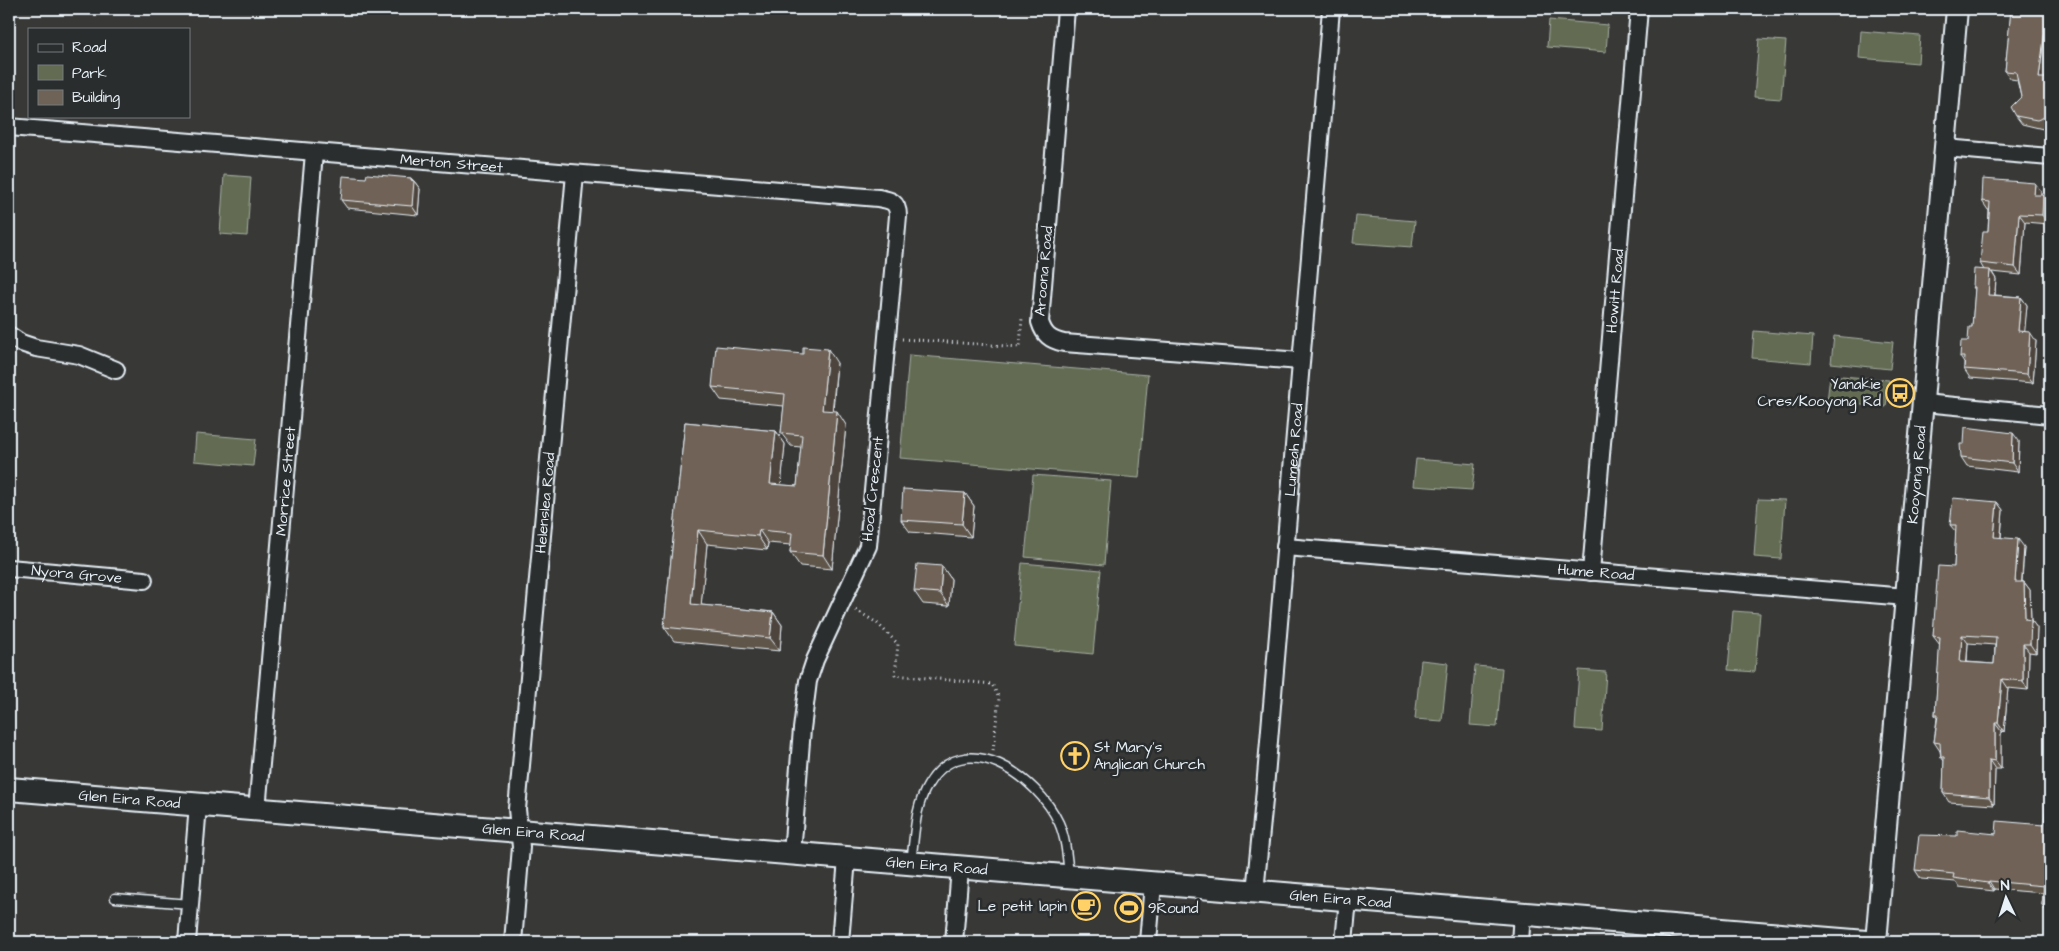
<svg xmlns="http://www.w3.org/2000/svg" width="2059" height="951" viewBox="0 0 2059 951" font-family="'Architects Daughter',sans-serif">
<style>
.green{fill:#636c52;stroke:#a6aea5}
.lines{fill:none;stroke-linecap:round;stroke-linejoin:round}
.service-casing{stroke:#e8f1f8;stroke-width:11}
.minor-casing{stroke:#e8f1f8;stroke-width:20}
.tertiary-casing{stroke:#e8f1f8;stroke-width:24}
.secondary-casing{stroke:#e8f1f8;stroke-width:26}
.path{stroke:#e8f1f8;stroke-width:3;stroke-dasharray:1 4;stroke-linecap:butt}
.service{stroke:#2a2d2e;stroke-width:8}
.minor{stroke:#2a2d2e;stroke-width:16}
.tertiary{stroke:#2a2d2e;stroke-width:20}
.secondary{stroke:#2a2d2e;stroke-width:22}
.wall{fill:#5f544a;stroke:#e8f1f8;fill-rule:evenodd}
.shaded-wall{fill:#4e453c;stroke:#e8f1f8}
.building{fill:#6f6256;stroke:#e8f1f8;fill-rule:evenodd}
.labels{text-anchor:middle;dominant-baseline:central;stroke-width:5;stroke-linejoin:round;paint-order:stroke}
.street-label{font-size:15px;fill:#e8f1f8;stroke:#2a2d2e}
.poi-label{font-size:15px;fill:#e8f1f8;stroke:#2a2d2e;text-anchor:end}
</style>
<rect width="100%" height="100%" fill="#383836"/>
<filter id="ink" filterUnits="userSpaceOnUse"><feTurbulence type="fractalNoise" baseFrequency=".02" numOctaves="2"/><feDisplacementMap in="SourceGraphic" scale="10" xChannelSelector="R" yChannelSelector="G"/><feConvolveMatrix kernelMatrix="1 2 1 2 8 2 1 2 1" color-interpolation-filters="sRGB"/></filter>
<g filter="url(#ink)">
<g class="green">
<path d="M1549 20 1608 25 1606 52 1547 47Z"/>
<path d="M1861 31 1920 36 1918 63 1859 58Z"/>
<path d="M1759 39 1786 41 1781 99 1754 97Z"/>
<path d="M224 175 251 177 247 236 220 234Z"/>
<path d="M1356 216 1415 221 1412 247 1353 243Z"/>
<path d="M1754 331 1813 336 1811 363 1752 358Z"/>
<path d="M1834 336 1893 342 1890 369 1831 363Z"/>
<path d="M909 355 1148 375 1139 478 900 458Z"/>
<path d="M1830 375 1889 380 1886 407 1827 402Z"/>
<path d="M196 434 256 439 253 466 194 461Z"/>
<path d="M1416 459 1475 464 1472 490 1413 486Z"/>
<path d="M1033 475 1111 481 1104 565 1025 557Z"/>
<path d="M1758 499 1785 500 1781 559 1754 557Z"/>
<path d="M1022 563 1101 570 1093 654 1014 646Z"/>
<path d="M1733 611 1760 613 1755 672 1728 670Z"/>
<path d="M1421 660 1448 663 1442 721 1415 719Z"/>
<path d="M1475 666 1502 668 1497 727 1470 725Z"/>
<path d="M1579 670 1606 672 1602 731 1575 729Z"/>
</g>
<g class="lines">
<defs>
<g id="service">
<path d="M911 862C915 836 914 808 928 785 964 724 1038 777 1059 823 1066 839 1067 857 1069 875"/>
<path d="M115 898 190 904"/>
</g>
<g id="minor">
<path d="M1066 9 1040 322C1044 335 1050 340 1064 343L1301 361"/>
<path id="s1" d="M9 127 878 198C891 200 898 202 898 216L868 546 815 660 808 681 802 729 792 854"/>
<path d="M1945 148 2050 157"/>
<path d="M9 335 21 343 36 348 79 355 116 370"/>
<path d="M1924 403 2050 415"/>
<path id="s2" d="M1285 547 1907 597"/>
<path id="s3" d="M9 568 144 580"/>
<path id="s4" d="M1591 572 1639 9"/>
<path id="s5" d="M257 810 314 153"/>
<path id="s6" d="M1255 892 1264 800 1331 9"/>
<path d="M187 942 198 805"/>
<path id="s7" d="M513 942 521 847 517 809 575 174"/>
<path d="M840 942 847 859"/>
<path d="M954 942 960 868"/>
<path d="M1148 942 1153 884"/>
<path d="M1344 942 1348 899"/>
<path d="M1520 942 1522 914"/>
</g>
<g id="tertiary">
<path id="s8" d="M1876 942 1957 9"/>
</g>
<g id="secondary">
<path id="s9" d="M9 789 1866 942"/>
</g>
</defs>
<use href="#service" class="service-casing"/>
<use href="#minor" class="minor-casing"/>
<use href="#tertiary" class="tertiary-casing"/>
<use href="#secondary" class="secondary-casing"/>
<g class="path">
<path d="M902 339 1020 347 1022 318"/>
<path d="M856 610 877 623 898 644 895 675 992 684 999 698 993 750"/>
</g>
<use href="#service" class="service"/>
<use href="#minor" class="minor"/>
<use href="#tertiary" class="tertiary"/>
<use href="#secondary" class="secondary"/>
</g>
<g class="wall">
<path d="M2007 9H2050V42L2046 78H2050V126L2043 129 2022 124 2016 116 2021 97 2017 80 2011 79 2005 71 2011 14Z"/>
<path d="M366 178H411L414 181 420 189 418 215 347 208 341 200Z"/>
<path d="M2041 191V195L2049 204 2048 224 2025 222 2021 275 1992 272 1996 279 1995 295 2021 297 2027 305 2024 332 2036 341 2033 383 1970 378 1964 369V363L1960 357 1968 341 1972 327 1975 290 1973 287 1984 270 1980 263 1988 231 1989 210H1988L1982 201Z"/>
<path d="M837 363 833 411 846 425 832 569 800 566 790 552 791 545 768 543 767 550 707 544 701 605 773 612 782 625 780 651 674 641 664 627 685 422 776 431 785 444 781 485 797 486 801 447 791 446 781 433 784 406 721 400 712 387Z"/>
<path d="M2019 441 2018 472 1967 466 1961 457Z"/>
<path d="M965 493 974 506 971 537 910 532 901 520Z"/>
<path d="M1997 502 2003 510 2001 538 2024 547 2022 582H2024L2030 590 2031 620 2037 628 2036 653 2029 652 2028 690 2008 688 2004 732 2001 731V769H1995L1994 805 1949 802 1943 793 1944 761 1941 757 1940 751 1934 742 1937 718 1935 715 1940 645 1933 636 1954 567 1956 532 1950 525ZM1968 643 1995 645 1994 664 1967 662Z"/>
<path d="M942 566 951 579 949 606 923 604 914 591Z"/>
<path d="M2050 771V914H2048L2042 905 2043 893 1994 889V891L1959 887 1956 882 1921 879 1915 870 1957 836 1996 834 2044 825Z"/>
</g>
<g class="shaded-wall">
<path d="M2047 14 2050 19V42L2045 86 2039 78Z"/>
<path d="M411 178 414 182V181L420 189 418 215 412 206Z"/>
<path d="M2035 183 2041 191 2040 203 2034 195Z"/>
<path d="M2043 195 2049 204 2048 224 2042 215Z"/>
<path d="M2019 214 2025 222 2021 275 2015 267Z"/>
<path d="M1990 270 1996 279 1994 303 1988 295Z"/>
<path d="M2021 297 2027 305 2024 340 2018 331Z"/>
<path d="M2030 332 2036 341 2033 383 2027 374Z"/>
<path d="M828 349 837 363 831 423 822 410Z"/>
<path d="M837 411 846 425 832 569 823 555Z"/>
<path d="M776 431 785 444 780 497 770 484Z"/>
<path d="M2013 433 2019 441 2018 472 2012 463Z"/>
<path d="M965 493 974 506 971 537 962 524Z"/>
<path d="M1997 502 2003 510 2000 546 1994 537Z"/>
<path d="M698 530 707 544 700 617 691 604Z"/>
<path d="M759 530 768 543 767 550 758 536Z"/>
<path d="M2018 539 2024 547 2021 591 2015 582Z"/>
<path d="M942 566 951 579 949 606 940 593Z"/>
<path d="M2024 582 2030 590 2031 623V620L2037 628 2036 653 2030 644 2025 619Z"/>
<path d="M773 612 782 625 780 651 770 638Z"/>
<path d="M1962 635 1968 643 1966 670 1960 662Z"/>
<path d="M2023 644 2029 652 2028 690 2023 681Z"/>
<path d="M2002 679 2008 688 2004 732 1998 723Z"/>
<path d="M1995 723 2001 731V769L1995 761Z"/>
<path d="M1989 760 1995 769 1994 805 1989 797Z"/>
<path d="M1989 881 1994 889V891L1988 883Z"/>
</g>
<g class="building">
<path d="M2011 9H2050V14H2047L2039 78H2050V116V115L2037 120 2016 116 2011 107 2021 97 2016 72 2005 71Z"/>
<path d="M367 174 411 178V180L414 181 412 206 341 200 343 176 366 178Z"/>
<path d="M1983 179 2035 183 2034 195H2043L2042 215 2019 214 2015 267 1980 263 1983 231H1988L1990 202 1982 201Z"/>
<path d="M1974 269 1990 270 1988 295 2021 297 2018 331 2030 332 2027 374 1964 369 1965 357H1960L1961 341H1968L1969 327H1972L1975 287H1973Z"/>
<path d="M716 346 803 354V347L828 349 822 410 837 411 823 555 790 552 792 533 759 530 758 536 698 530 691 604 773 612 770 638 664 627 685 422 776 431 770 484 797 486 802 435 781 433 785 394 712 387Z"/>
<path d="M1965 427 2013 433 2012 463 1961 457 1960 444H1964Z"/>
<path d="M903 489 965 493 962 524 901 520Z"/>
<path d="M1953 498 1997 502 1994 537 2018 539 2015 582H2024L2025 619 2031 620 2030 644H2023V681L2002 679 1998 723H1995V761L1989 760V797L1943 793 1944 757H1941L1940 743 1934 742 1938 715H1935L1940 637 1933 636 1938 566 1954 567 1956 525H1950ZM1962 635 1996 637 1994 664 1960 662Z"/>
<path d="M917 564 942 566 940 593 914 591Z"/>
<path d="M2047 771H2050V906L2042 905 2044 886 1989 881 1988 883 1953 878 1954 874 1915 870 1919 835 1957 836V830L1996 834 1997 821 2044 825Z"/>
</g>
</g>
<defs>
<symbol id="bus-ring" viewBox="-11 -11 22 22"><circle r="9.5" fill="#2a2d2e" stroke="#ffd166" stroke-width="1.5"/><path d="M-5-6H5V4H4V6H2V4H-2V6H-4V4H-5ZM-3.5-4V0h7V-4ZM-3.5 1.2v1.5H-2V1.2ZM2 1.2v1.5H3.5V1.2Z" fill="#ffd166"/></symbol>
<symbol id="church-ring" viewBox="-11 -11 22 22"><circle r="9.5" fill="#2a2d2e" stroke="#ffd166" stroke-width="1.5"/><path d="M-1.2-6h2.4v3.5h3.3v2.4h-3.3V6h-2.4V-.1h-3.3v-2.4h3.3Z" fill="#ffd166"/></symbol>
<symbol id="cafe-ring" viewBox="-11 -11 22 22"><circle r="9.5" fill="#2a2d2e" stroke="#ffd166" stroke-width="1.5"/><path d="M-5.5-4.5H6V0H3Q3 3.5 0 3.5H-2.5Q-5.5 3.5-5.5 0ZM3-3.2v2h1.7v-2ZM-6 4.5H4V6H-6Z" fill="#ffd166"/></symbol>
<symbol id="stadium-ring" viewBox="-11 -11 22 22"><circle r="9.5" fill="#2a2d2e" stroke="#ffd166" stroke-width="1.5"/><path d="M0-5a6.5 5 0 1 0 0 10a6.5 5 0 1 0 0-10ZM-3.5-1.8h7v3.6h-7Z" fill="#ffd166"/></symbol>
</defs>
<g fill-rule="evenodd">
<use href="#bus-ring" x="1884" y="377" width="32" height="32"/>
<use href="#church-ring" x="1059" y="740" width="32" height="32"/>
<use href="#cafe-ring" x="1070" y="890" width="32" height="32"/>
<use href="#stadium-ring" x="1113" y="892" width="32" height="32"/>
</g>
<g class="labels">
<g class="street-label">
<text stroke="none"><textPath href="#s1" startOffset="444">Merton Street</textPath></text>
<text transform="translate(1044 271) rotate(-85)">Aroona Road</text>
<text stroke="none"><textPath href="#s4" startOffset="282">Howitt Road</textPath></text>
<text stroke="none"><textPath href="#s6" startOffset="444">Lumeah Road</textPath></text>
<text stroke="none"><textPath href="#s8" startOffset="469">Kooyong Road</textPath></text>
<text stroke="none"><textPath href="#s5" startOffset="330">Morrice Street</textPath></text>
<text transform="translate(873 489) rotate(-84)">Hood Crescent</text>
<text stroke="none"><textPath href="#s7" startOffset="441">Helenslea Road</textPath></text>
<text stroke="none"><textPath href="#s2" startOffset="312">Hume Road</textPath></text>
<text stroke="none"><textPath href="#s3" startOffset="68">Nyora Grove</textPath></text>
<text stroke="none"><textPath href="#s9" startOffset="121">Glen Eira Road</textPath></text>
<text stroke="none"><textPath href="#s9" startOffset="526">Glen Eira Road</textPath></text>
<text stroke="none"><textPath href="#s9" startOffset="931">Glen Eira Road</textPath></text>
<text stroke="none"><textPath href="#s9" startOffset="1336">Glen Eira Road</textPath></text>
</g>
<g class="poi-label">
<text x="1881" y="384">Yanakie<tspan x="1881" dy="17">Cres/Kooyong Rd</tspan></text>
<text x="1094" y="747" text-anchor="start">St Mary's<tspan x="1094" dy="17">Anglican Church</tspan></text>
<text x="1067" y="906">Le petit lapin</text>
<text x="1148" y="908" text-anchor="start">9Round</text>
</g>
</g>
<rect width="2059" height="951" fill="none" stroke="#2a2d2e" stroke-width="30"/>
<rect x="15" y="15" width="2029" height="921" fill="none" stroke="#e8f1f8" stroke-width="2" filter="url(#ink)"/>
<rect x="28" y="28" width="162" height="90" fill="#2a2d2e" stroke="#767b7f"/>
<rect x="38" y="44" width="25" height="8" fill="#2a2d2e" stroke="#767b7f"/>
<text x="72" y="52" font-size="15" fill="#e8f1f8">Road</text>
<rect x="38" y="65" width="25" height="15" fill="#636c52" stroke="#767b7f"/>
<text x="72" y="78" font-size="15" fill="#e8f1f8">Park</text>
<rect x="38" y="90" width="25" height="15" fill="#6f6256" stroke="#767b7f"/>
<text x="72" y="102" font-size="15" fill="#e8f1f8">Building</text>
<g transform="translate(2006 898) rotate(356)" stroke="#2a2d2e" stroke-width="4" paint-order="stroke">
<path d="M0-4L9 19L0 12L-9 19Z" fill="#e8f1f8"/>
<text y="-8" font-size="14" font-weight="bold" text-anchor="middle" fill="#e8f1f8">N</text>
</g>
</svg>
